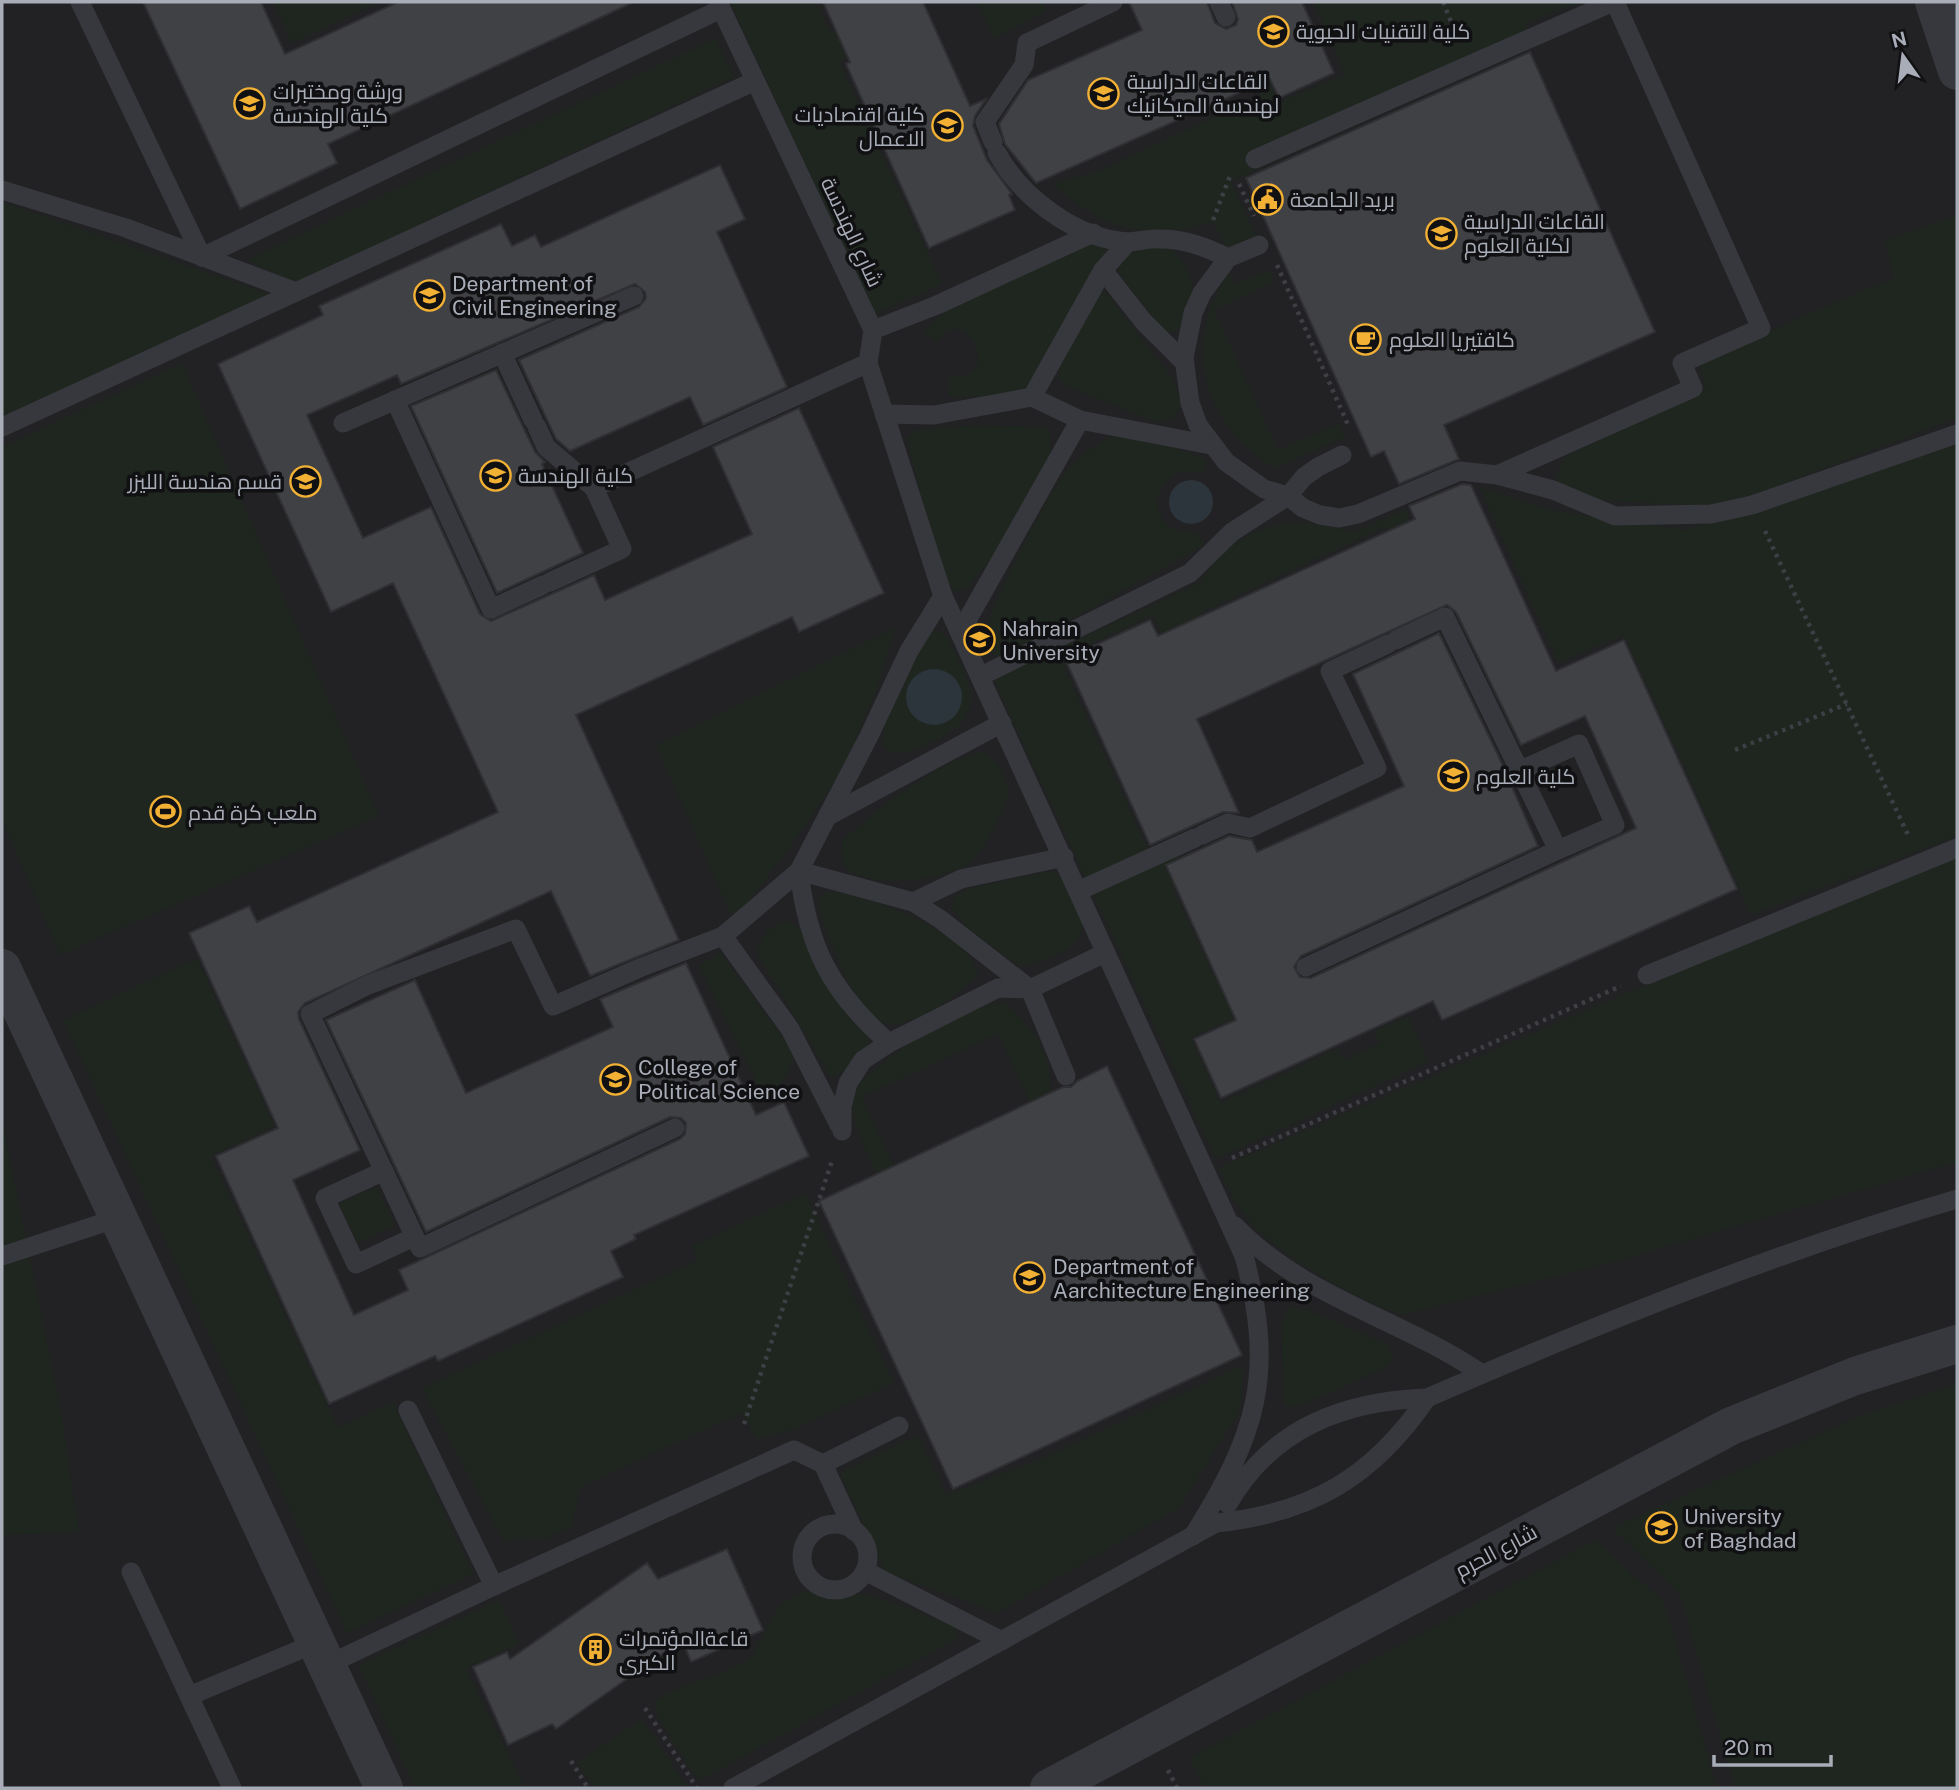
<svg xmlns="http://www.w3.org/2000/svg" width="1959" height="1790" viewBox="0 0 1959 1790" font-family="'Public Sans',Cairo,sans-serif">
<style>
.built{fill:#222225}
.green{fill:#1e261f}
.water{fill:#2c353c}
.building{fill:#404145;stroke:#303034;stroke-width:2}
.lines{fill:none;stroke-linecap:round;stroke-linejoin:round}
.path{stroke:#3d3f44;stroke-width:4.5;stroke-dasharray:3.5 5;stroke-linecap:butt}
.service{stroke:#37383d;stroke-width:19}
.tertiary{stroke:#37383d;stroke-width:38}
.labels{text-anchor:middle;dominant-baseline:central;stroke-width:7;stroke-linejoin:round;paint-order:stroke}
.poi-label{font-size:21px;fill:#a8adb8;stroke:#111113;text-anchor:start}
.street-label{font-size:21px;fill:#a8adb8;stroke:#111113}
</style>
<rect width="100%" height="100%" fill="#161618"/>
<rect class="built" x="2" y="2" width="1955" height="1786"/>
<g class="green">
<path d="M273 2H380L292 43Z"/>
<path d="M730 2H816L830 32 849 23 861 50 839 61 942 284 875 314Z"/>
<path d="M976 2H1042L1047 11 995 38Z"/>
<path d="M1313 2H1581L1526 23 1533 47 1231 181 1258 240 1229 252 1213 222C1148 243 1105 230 1054 186L1057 182 1096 172 1259 96 1253 77 1265 72 1279 102 1345 74Z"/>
<path d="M716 38 734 77 296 283 246 260Z"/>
<path d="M2 202 269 294 2 419Z"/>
<path d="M1957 215V418L1759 493 1709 506 1588 500 1567 492 1555 479 1564 457 1706 389 1699 365 1800 317 1894 278 1885 240Z"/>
<path d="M1095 238 1107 251 1030 387 987 397 949 396V375C1005 387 968 296 936 342L924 332C962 287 1041 263 1095 238Z"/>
<path d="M1132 247 1168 248C1198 262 1205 328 1166 334L1118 272 1119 259Z"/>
<path d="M1269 270 1274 282 1214 310 1278 450 1339 423 1345 437 1275 468C1202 426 1181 342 1229 272L1235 284Z"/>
<path d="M1099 291 1106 292 1172 378 1183 405 1174 418 1159 423 1066 386 1059 379V369Z"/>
<path d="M182 363 379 816 60 955 2 820V447Z"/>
<path d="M980 425 1045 427 1050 434 1052 463 1001 546 967 589 955 592 940 572 907 440 912 432 921 429Z"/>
<path d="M1115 434 1155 440 1207 460 1203 474C1180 467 1163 476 1157 499 1158 523 1174 534 1197 532L1205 545 1001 659C993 654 985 649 984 639 983 619 1048 493 1064 474 1079 457 1095 445 1115 434Z"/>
<path d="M1957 442V836L1751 915 1624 635 1558 663 1480 488 1557 511 1686 530Z"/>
<path d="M1405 509 1417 537 1397 547 1387 526 1200 613 1208 633 1170 651 1153 615 1060 659 1150 853 1177 851 1186 869 1206 873 1173 888 1215 978 1245 964 1256 1009 1191 1038 1221 1103 1338 1048 1344 1060 1380 1043 1374 1031 1408 1016 1429 1061 1216 1159 993 679 1199 583C1236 525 1289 510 1353 533Z"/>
<path d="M896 627 877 689 845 766 806 825 734 922 656 745Z"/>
<path d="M935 630 946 636C955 654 976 685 970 706 968 713 962 724 956 728 943 738 886 770 883 740 880 717 917 653 929 631Z"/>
<path d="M982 752C1001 759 1006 778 1009 796 1000 816 989 843 974 859 954 881 857 894 842 861 840 855 842 846 843 840 877 809 937 761 982 752Z"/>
<path d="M1957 857V1162L1607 1264 1402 1315C1358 1301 1282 1258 1251 1223 1236 1207 1228 1187 1218 1168L1627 993Z"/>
<path d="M1049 871 1073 883C1076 895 1083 909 1083 921 1085 951 1041 962 1019 966L966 927 951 906 955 896 967 889Z"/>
<path d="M828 891C866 894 975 933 978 976 955 996 901 1041 871 1017 855 1004 847 979 839 961 831 942 817 917 820 896Z"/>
<path d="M787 920 801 930 869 1036V1046L846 1070 831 1078 757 953C759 937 772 925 787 920Z"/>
<path d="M720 952 795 1054C788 1074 783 1087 763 1096L699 966Z"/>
<path d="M197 958 275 1126 211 1156 338 1427 393 1402 473 1574 347 1633 63 1020Z"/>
<path d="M1004 1002C1032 1024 1054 1057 1050 1094L1030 1102 998 1034 862 1097 894 1166 876 1174C867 1149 843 1111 857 1085 899 1048 948 1012 1004 1002Z"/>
<path d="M2 1121 61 1412 79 1532 2 1535Z"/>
<path d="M377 1187 395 1226 358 1243 339 1204Z"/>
<path d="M805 1193 894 1383 792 1430 757 1439 742 1413 580 1487 572 1526 546 1539 503 1540 422 1388 698 1260 692 1246Z"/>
<path d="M1288 1308 1305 1309 1388 1344 1394 1359 1383 1369 1297 1407 1284 1406 1281 1326Z"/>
<path d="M1243 1365 1241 1409 1179 1508 997 1613 885 1572 840 1473 917 1435 947 1495 1047 1456Z"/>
<path d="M1957 1384V1788H1735L1680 1595 1612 1528 1861 1415Z"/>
<path d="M1595 1540 1664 1602 1717 1788H1205L1189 1758Z"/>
<path d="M812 1591C829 1596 835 1590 850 1592 879 1595 926 1616 955 1626L958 1638 703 1779 695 1777 656 1714 655 1701C683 1680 721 1679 749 1658 753 1655 755 1649 758 1645 775 1617 774 1598 812 1591Z"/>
<path d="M499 1600 519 1644 466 1668 525 1788H415L359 1665Z"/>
<path d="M642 1719 687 1786 595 1788 577 1762Z"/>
</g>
<g class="water">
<circle cx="1191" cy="502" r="22"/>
<circle cx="934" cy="697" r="28"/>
</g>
<g class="building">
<path d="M143 2H261L285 54 398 2H634L328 144 337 163 240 209Z"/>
<path d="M823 2H923L970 106 986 99 975 116 973 126 987 160 1012 194 1009 195 1015 210 929 248 846 64 850 62Z"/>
<path d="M1129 2H1207L1215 23 1226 29 1236 25 1238 19 1232 2H1302L1334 73 1279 98 1270 79 1036 183 1005 144 999 124 1028 80 1142 30Z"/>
<path d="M1530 52 1655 332 1444 425 1459 459 1399 484 1384 451 1371 457 1246 178Z"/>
<path d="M720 165 745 219 717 232 787 387 703 425 690 397 570 451 556 439 519 360 639 307 646 298 645 292 635 284 401 384 397 375 307 415 363 538 431 507 480 614 491 621 594 575 605 600 752 534 713 447 799 408 884 593 799 632 792 617 576 715 679 940 590 976 551 891 305 1003 298 1012 299 1019 360 1150 293 1180 354 1315 408 1290 399 1270 680 1139 685 1134 686 1123 681 1118 670 1117 426 1232 326 1020 415 980 466 1093 613 1027 600 999 686 963 756 1115 784 1102 809 1156 634 1235 636 1239 611 1251 623 1277 438 1361 435 1356 329 1404 216 1156 278 1128 189 933 249 906 257 922 498 812 393 583 331 612 218 364 323 315 319 306 501 224 512 246 535 235 541 247Z"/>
<path d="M496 370 535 452 545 462 542 464 583 553 497 593 411 406Z"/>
<path d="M1462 484 1471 485 1556 671 1624 640 1737 889 1442 1020 1433 1001 1221 1098 1194 1039 1236 1020 1166 865 1229 836 1252 840 1257 852 1404 786 1353 674 1439 633 1498 755 1538 846 1301 956 1294 967 1300 977 1311 978 1636 828 1585 716 1521 745 1456 612 1447 605 1197 719 1239 813 1223 812 1150 845 1065 659 1150 620 1158 636 1415 519 1409 506Z"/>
<path d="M1107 1066 1242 1355 953 1489 819 1201 1063 1087H1071L1077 1081Z"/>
<path d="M727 1549 763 1630 691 1662 682 1640 556 1729 552 1724 508 1745 473 1667 507 1652 510 1659 647 1563 658 1579Z"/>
</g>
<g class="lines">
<g class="path">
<path d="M1443 2 1458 39"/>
<path d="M1239 184 1254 216"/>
<path d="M1213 220 1230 176"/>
<path d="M1277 265 1349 427"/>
<path d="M1765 531 1909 837"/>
<path d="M1735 750 1847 704"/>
<path d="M1232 1158 1621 986"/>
<path d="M744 1424 833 1158"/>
<path d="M645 1708 697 1788"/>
<path d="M571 1761 588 1788"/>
<path d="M1168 1770 1177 1788"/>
</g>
<g class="service">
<path d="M80 2 202 257"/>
<path d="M718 2 873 330"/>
<path d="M1219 2 1226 17"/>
<path d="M993 142 985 122 1024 65 1027 43 1113 2"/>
<path d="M997 153C1021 197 1076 239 1128 242 1138 242 1149 238 1160 239 1185 239 1206 247 1228 258"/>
<path d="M1255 159 1613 2"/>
<path d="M2 190 126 228 296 292"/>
<path d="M1259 245 1228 258 1202 293 1193 313 1184 358 1190 403 1198 425 1226 462 1264 489 1288 496 1303 508 1320 515 1339 518 1358 514 1460 471 1497 475 1553 490 1615 516 1711 514 1752 505 1957 434"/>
<path d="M202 257 721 9"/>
<path d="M1103 270 1143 321 1185 363"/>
<path d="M873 330 937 305 1093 233"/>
<path d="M502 353 533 420"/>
<path d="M1032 397 1103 270 1128 242"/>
<path d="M395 400 491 609 543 585"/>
<path d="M884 414 934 415 1032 397 1080 420 1211 445"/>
<path d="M343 423 634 296"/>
<path d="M2 427 755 81"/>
<path d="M537 427 546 447 594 488 622 549 550 582"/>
<path d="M1497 475 1693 388 1682 363 1761 328 1615 2"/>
<path d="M594 488 868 363"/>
<path d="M943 596 1244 1256C1276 1374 1257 1434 1193 1536"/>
<path d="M961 631 1080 420"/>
<path d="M981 676 1190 573 1232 532 1288 496 1304 477 1318 467 1342 455"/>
<path d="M1519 771 1579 744 1615 825 1558 850"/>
<path d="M828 816 1002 723"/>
<path d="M1202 835 1228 823 1250 828 1377 768 1330 671 1388 644"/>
<path d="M1078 891 1195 838"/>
<path d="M913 902 961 879 1064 857"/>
<path d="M723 936 790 1029 839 1125"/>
<path d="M1306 967 1558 850 1445 617 1396 640"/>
<path d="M1647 975 1957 848"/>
<path d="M889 1043C831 992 808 948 799 871L913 902 940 919 1030 989 1066 1076"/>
<path d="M675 1128 420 1248 310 1014 368 985 516 929 553 1006 642 967 723 936 799 871 869 736 909 651 943 596 868 363 873 330"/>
<path d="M842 1131V1107L848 1083 863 1060 889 1043 998 988 1030 989 1105 953"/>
<path d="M384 1171 325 1198 356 1264 414 1237"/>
<path d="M1235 1226C1304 1298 1402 1319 1482 1374"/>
<path d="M2 1256 118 1218"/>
<path d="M1228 1504C1272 1428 1343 1401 1427 1398 1600 1323 1776 1252 1957 1199"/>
<circle cx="835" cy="1557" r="33"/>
<path d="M854 1531 823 1464 899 1426"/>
<path d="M865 1571 1002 1641"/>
<path d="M131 1572 232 1788"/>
<path d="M494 1586 794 1450 823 1464"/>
<path d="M327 1665 494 1586 408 1410"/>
<path d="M189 1696 316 1643"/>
<path d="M733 1788 1216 1523C1312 1513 1373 1477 1427 1398"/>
</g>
<g class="tertiary">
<path d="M1934 2 1957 71"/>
<path d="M2 968 384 1788"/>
<path d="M1049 1788 1731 1426 1855 1376 1957 1344"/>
</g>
</g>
<defs>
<symbol id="university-ring" viewBox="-11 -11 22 22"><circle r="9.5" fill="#111113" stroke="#f2b134" stroke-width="1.5"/><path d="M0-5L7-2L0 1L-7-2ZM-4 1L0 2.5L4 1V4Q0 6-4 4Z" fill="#f2b134"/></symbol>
<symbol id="civic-ring" viewBox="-11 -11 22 22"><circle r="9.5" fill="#111113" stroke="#f2b134" stroke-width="1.5"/><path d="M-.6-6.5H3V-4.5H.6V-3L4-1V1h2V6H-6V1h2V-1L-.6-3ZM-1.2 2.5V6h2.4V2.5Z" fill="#f2b134"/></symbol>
<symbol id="cafe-ring" viewBox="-11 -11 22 22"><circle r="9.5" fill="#111113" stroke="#f2b134" stroke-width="1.5"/><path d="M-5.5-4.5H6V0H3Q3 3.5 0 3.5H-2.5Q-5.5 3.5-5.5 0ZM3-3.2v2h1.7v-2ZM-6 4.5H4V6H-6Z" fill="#f2b134"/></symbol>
<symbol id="stadium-ring" viewBox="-11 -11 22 22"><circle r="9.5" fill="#111113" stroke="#f2b134" stroke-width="1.5"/><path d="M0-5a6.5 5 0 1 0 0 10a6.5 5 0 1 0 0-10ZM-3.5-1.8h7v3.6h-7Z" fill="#f2b134"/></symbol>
<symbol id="building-ring" viewBox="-11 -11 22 22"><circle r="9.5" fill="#111113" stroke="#f2b134" stroke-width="1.5"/><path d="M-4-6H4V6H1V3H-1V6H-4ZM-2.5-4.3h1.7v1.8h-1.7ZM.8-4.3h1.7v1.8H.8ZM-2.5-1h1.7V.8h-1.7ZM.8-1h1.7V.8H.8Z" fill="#f2b134"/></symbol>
</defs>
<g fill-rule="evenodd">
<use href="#university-ring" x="1256" y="14" width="35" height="35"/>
<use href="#university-ring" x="1086" y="76" width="35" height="35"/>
<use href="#university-ring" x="232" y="86" width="35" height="35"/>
<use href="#university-ring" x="930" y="108" width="35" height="35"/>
<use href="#civic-ring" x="1250" y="182" width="35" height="35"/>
<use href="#university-ring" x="1424" y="216" width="35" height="35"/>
<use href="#university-ring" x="412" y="278" width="35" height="35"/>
<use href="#cafe-ring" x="1348" y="322" width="35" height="35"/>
<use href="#university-ring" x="478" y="458" width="35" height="35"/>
<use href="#university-ring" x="288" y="464" width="35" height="35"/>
<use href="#university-ring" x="962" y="622" width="35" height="35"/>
<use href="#university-ring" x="1436" y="758" width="35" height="35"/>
<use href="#stadium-ring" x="148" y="794" width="35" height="35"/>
<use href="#university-ring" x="598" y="1062" width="35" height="35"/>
<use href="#university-ring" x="1012" y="1260" width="35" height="35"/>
<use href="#university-ring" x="1644" y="1510" width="35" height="35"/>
<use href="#building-ring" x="578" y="1632" width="35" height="35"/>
</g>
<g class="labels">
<g class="poi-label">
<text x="1296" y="31">كلية التقنيات الحيوية</text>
<text x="1127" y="81">القاعات الدراسية<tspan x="1127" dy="24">لهندسة الميكانيك</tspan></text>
<text x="273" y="91">ورشة ومختبرات<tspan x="273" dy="24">كلية الهندسة</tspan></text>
<text x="925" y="114" text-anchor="end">كلية اقتصاديات<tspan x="925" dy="24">الاعمال</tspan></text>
<text x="1290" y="199">بريد الجامعة</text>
<text x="1464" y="221">القاعات الدراسية<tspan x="1464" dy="24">لكلية العلوم</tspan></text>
<text x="452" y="283">Department of<tspan x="452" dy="24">Civil Engineering</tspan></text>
<text x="1389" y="339">كافتيريا العلوم</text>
<text x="518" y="475">كلية الهندسة</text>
<text x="282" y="481" text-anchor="end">قسم هندسة الليزر</text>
<text x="1002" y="628">Nahrain<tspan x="1002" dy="24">University</tspan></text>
<text x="1476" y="776">كلية العلوم</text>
<text x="188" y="812">ملعب كرة قدم</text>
<text x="638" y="1067">College of<tspan x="638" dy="24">Political Science</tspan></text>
<text x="1053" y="1266">Department of<tspan x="1053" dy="24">Aarchitecture Engineering</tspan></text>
<text x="1684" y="1516">University<tspan x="1684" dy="24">of Baghdad</tspan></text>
<text x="619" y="1638">قاعةالمؤتمرات<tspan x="619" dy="24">الكبرى</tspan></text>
</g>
<g class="street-label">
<text transform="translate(852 232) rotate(65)">شارع الهندسة</text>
<text transform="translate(1496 1551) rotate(-28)">شارع الحرم</text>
</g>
</g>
<rect width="1959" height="1790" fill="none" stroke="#a8adb8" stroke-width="7"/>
<g transform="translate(1903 56) rotate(346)" stroke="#111113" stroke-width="5" paint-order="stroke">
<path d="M0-5L12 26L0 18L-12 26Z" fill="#a8adb8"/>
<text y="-10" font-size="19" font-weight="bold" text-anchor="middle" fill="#a8adb8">N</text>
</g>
<path d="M1714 1755v10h117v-10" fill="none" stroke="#a8adb8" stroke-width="3.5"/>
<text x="1724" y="1755" font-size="21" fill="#a8adb8" stroke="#111113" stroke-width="5" paint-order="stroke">20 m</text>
</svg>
